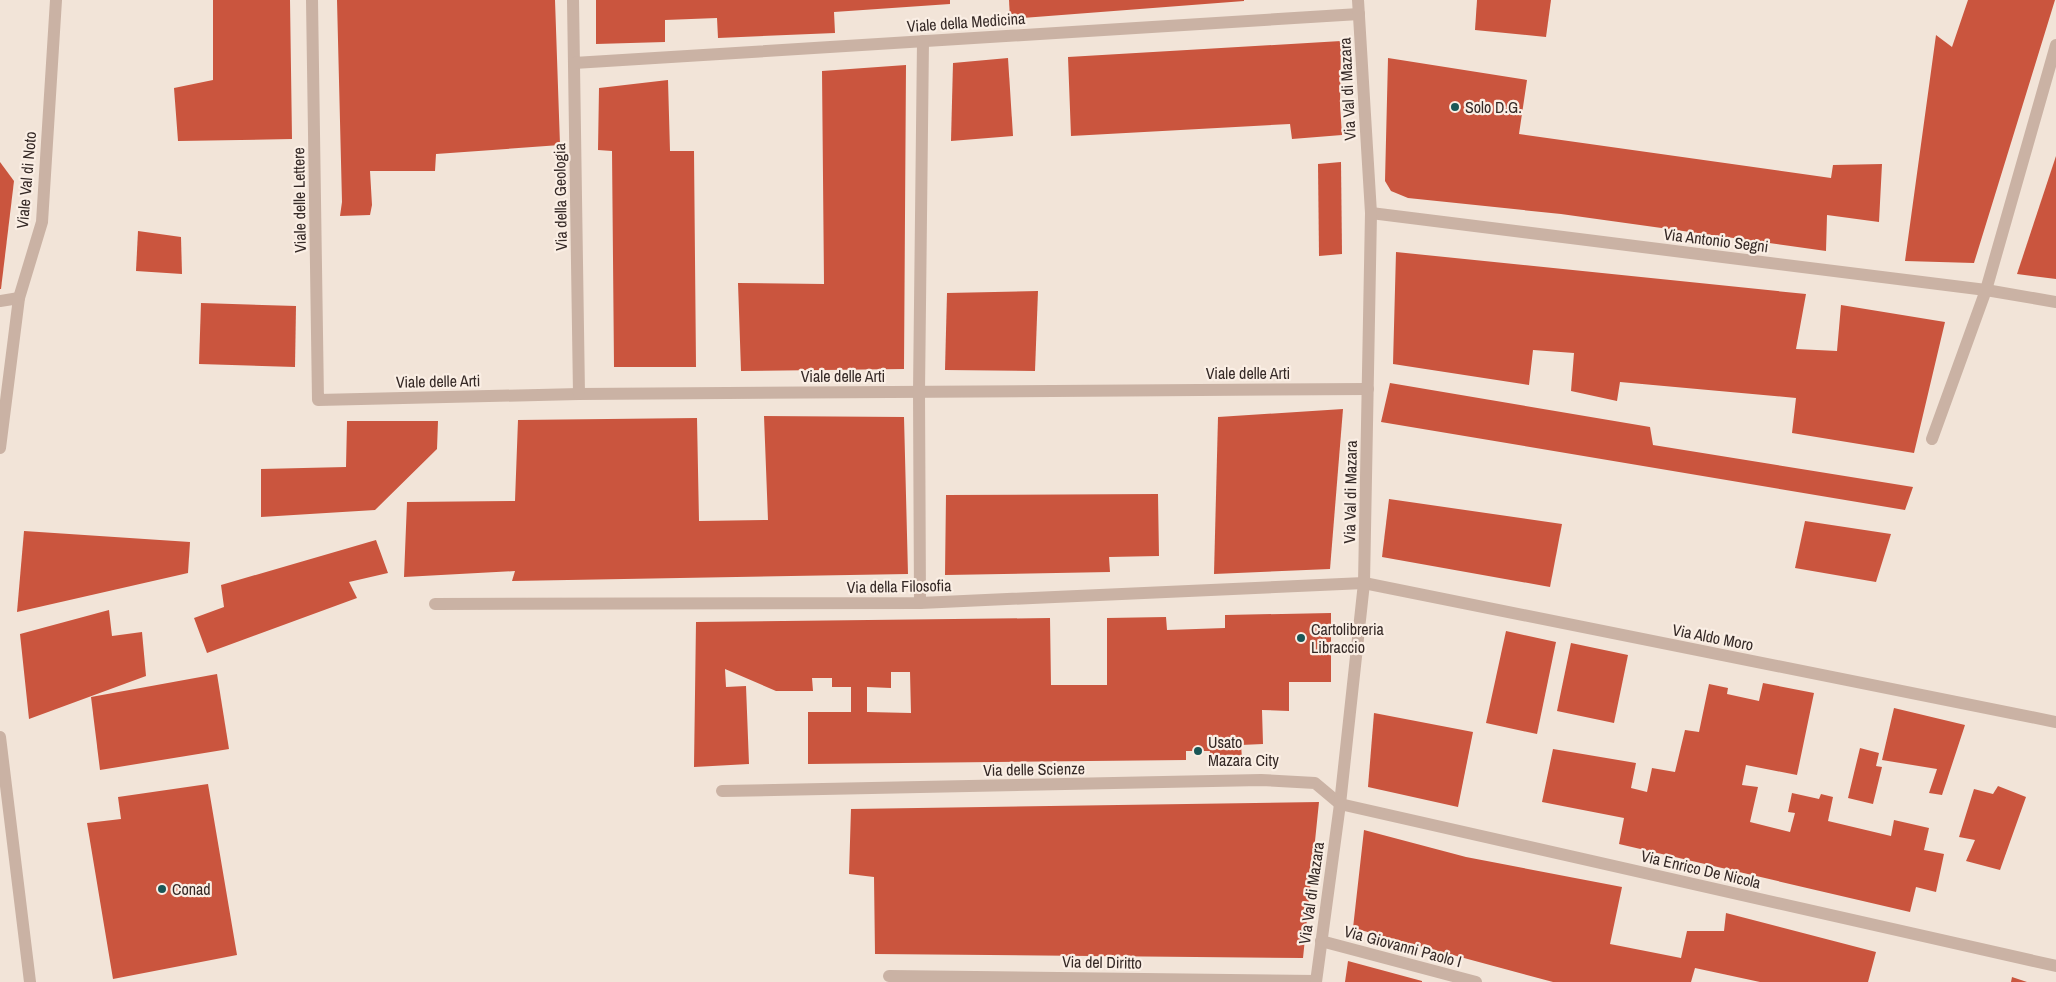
<svg xmlns="http://www.w3.org/2000/svg" width="2056" height="982" viewBox="0 0 2056 982" font-family="'Archivo Narrow',sans-serif">
<style>
.building{fill:#ca553e;fill-rule:evenodd}
.lines{fill:none;stroke-linecap:round;stroke-linejoin:round}
.minor{stroke:#cab2a4;stroke-width:12}
.poi-dot{fill:#1a5757;stroke:#faeee4;stroke-width:2}
.labels{text-anchor:middle;dominant-baseline:central;stroke-width:4.5;stroke-linejoin:round;paint-order:stroke}
.street-label{font-size:16px;fill:#352926;stroke:#faeee4}
.poi-label{font-size:16px;fill:#352926;stroke:#faeee4;text-anchor:start}
</style>
<rect width="100%" height="100%" fill="#f2e4d8"/>
<g class="building">
<path d="M213 0H290L292 139 178 141 174 88 213 80Z"/>
<path d="M337 0H555L560 145 436 154 435 171H370L372 205 370 215 340 216 342 202Z"/>
<path d="M596 0H950V4L834 12 835 33 718 38 717 18 665 20V42L596 44Z"/>
<path d="M1009 0H1244V1L1010 19Z"/>
<path d="M1477 0H1551L1546 37 1475 30Z"/>
<path d="M1968 0H2055L1974 263 1905 261 1936 35 1952 47Z"/>
<path d="M1341 41 1340 105 1342 135 1292 139 1290 124 1071 136 1068 57Z"/>
<path d="M1008 58 1013 136 951 141 953 63Z"/>
<path d="M1388 58 1527 80 1519 134 1831 178 1833 165 1882 164 1879 222 1827 215 1826 251 1561 214 1408 198 1391 191 1385 181Z"/>
<path d="M906 65 904 369 741 371 738 283 824 284 822 71Z"/>
<path d="M668 80 670 151H694L696 367H614L612 151 598 150 599 88Z"/>
<path d="M2056 156V279L2017 274Z"/>
<path d="M0 162 14 181 1 289H0Z"/>
<path d="M1341 162 1342 254 1319 256 1318 164Z"/>
<path d="M138 231 181 237 182 274 136 271Z"/>
<path d="M1396 252 1806 294 1796 349 1837 351 1841 305 1945 322 1914 453 1792 433 1796 398 1620 382 1617 401 1571 391 1574 353 1533 350 1529 385 1393 364Z"/>
<path d="M1038 291 1035 371 945 370 947 293Z"/>
<path d="M201 303 296 306 295 367 199 364Z"/>
<path d="M1390 383 1650 427 1653 445 1913 487 1905 510 1381 422Z"/>
<path d="M1343 409 1330 569 1214 574 1218 417Z"/>
<path d="M764 416 904 417 908 574 512 581 515 571 404 577 407 502 515 501 518 420 697 418 699 521 768 520Z"/>
<path d="M347 421H438L437 449 375 510 261 517V469L346 467Z"/>
<path d="M1158 494 1159 556 1109 557 1110 572 945 575 946 495Z"/>
<path d="M1389 499 1562 524 1550 587 1382 557Z"/>
<path d="M1805 521 1891 534 1876 582 1795 568Z"/>
<path d="M24 531 190 542 188 573 17 612Z"/>
<path d="M376 540 388 573 349 582 357 598 207 653 194 618 224 607 221 585Z"/>
<path d="M109 610 112 636 142 632 146 676 29 719 20 634Z"/>
<path d="M1331 613V682H1289V711L1262 710 1263 744 1241 745 1242 758H1209L1210 751H1186V760L808 764V712H851V687H832V678H812L813 691H776L725 669 726 687 746 686 749 764 694 767 696 622 1050 618 1051 685H1107V618L1166 617 1167 630 1225 628V615ZM891 672H910L911 713 867 712V687L891 688Z"/>
<path d="M1506 631 1556 642 1537 734 1486 723Z"/>
<path d="M1571 643 1628 655 1614 723 1557 711Z"/>
<path d="M217 674 229 749 100 770 91 697Z"/>
<path d="M1763 683 1814 693 1797 775 1746 765 1742 785 1758 787 1750 822 1790 832 1795 813 1788 812 1792 793 1819 799 1821 794 1833 797 1828 821 1891 836 1894 820 1929 828 1924 850 1944 854 1936 892 1916 887 1910 912 1619 844 1624 818 1542 802 1553 749 1636 763 1631 788 1647 792 1652 768 1675 772 1685 730 1699 732 1709 684 1728 688 1727 694 1759 701Z"/>
<path d="M1894 708 1965 725 1942 795 1929 793 1937 769 1882 760Z"/>
<path d="M1374 713 1473 732 1458 807 1368 787Z"/>
<path d="M1860 748 1879 753 1876 766 1882 767 1873 804 1848 798Z"/>
<path d="M208 784 237 955 113 979 87 823 121 819 118 797Z"/>
<path d="M1998 786 2026 797 2000 870 1966 861 1975 840 1959 837 1974 789 1993 794Z"/>
<path d="M1319 802 1303 958 875 954 874 877 849 874 851 809Z"/>
<path d="M1364 830 1466 857 1622 887 1610 944 1681 958 1687 931H1724L1726 913 1876 952 1868 982H1760L1695 968 1691 982H1553L1353 928Z"/>
<path d="M1348 961 1422 981V982H1345Z"/>
<path d="M2012 977 2027 982H2011Z"/>
</g>
<g class="lines">
<g class="minor">
<path d="M312 0 318 400 579 394 1368 389"/>
<path d="M573 0 579 394"/>
<path d="M574 63 1359 14"/>
<path d="M1371 213 1986 290 2056 302"/>
<path d="M0 301 19 298"/>
<path d="M1932 439 1986 290 2056 45"/>
<path d="M0 448 19 298 42 222 56 0"/>
<path d="M920 603 919 392 923 41"/>
<path d="M435 604 920 603 1364 583 2056 722"/>
<path d="M0 737 30 982"/>
<path d="M722 791 1261 780 1315 783 1340 804 2056 966"/>
<path d="M1321 941 1476 982"/>
<path d="M889 976 1316 981"/>
<path d="M1316 982 1340 804 1364 583 1371 213 1358 0"/>
</g>
</g>
<g class="poi-dot">
<circle cx="1455" cy="107" r="5"/>
<circle cx="1301" cy="638" r="5"/>
<circle cx="1198" cy="751" r="5"/>
<circle cx="162" cy="889" r="5"/>
</g>
<g class="labels">
<g class="street-label">
<text transform="translate(966 22) rotate(-4)">Viale della Medicina</text>
<text transform="translate(1347 89) rotate(-93)">Via Val di Mazara</text>
<text transform="translate(26 180) rotate(-85)">Viale Val di Noto</text>
<text transform="translate(560 197) rotate(-91)">Via della Geologia</text>
<text transform="translate(299 200) rotate(-91)">Viale delle Lettere</text>
<text transform="translate(1716 240) rotate(7)">Via Antonio Segni</text>
<text x="1248" y="373">Viale delle Arti</text>
<text x="843" y="376">Viale delle Arti</text>
<text transform="translate(438 381) rotate(-1)">Viale delle Arti</text>
<text transform="translate(1350 492) rotate(-89)">Via Val di Mazara</text>
<text transform="translate(899 586) rotate(-1)">Via della Filosofia</text>
<text transform="translate(1713 637) rotate(11)">Via Aldo Moro</text>
<text transform="translate(1034 769) rotate(-1)">Via delle Scienze</text>
<text transform="translate(1701 869) rotate(13)">Via Enrico De Nicola</text>
<text transform="translate(1311 893) rotate(-82)">Via Val di Mazara</text>
<text transform="translate(1403 946) rotate(15)">Via Giovanni Paolo I</text>
<text transform="translate(1102 962) rotate(1)">Via del Diritto</text>
</g>
<g class="poi-label">
<text x="1465" y="107">Solo D.G.</text>
<text x="1311" y="629">Cartolibreria<tspan x="1311" dy="18">Libraccio</tspan></text>
<text x="1208" y="742">Usato<tspan x="1208" dy="18">Mazara City</tspan></text>
<text x="172" y="889">Conad</text>
</g>
</g>
</svg>
